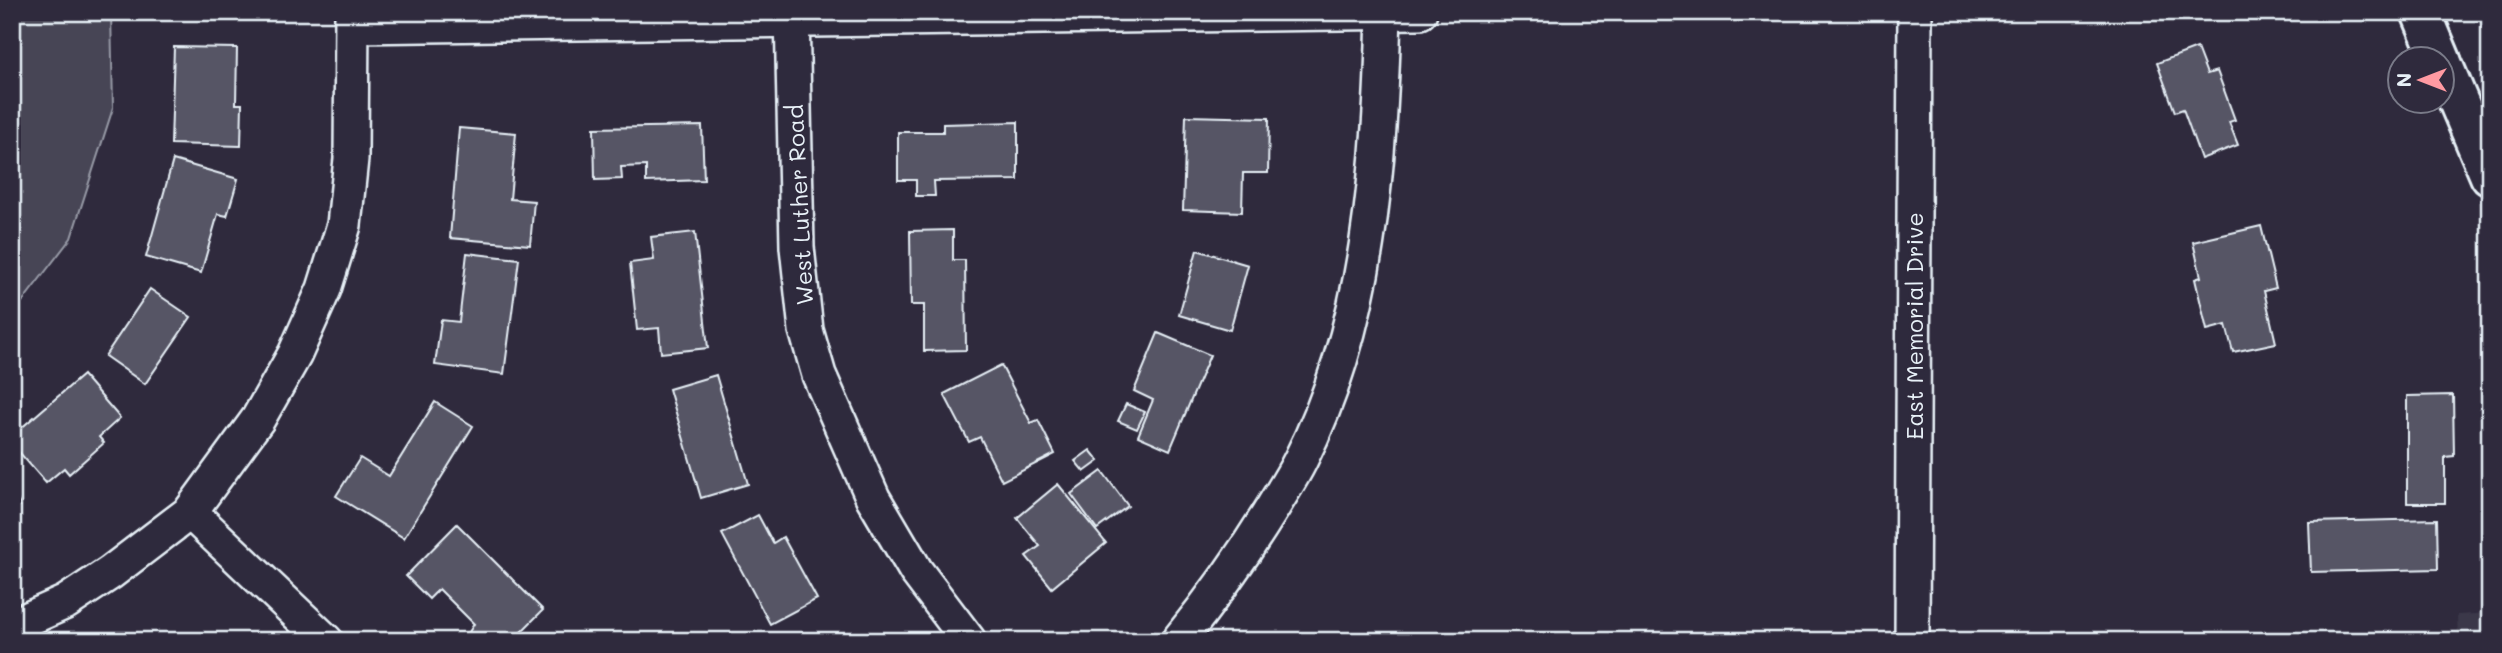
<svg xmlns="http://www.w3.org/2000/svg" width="2502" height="653" viewBox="0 0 2502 653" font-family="Mali,sans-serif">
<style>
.built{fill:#3b3749}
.green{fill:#464455;stroke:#979aa6;stroke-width:2}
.building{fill:#575565;stroke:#e8f1f8;stroke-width:2}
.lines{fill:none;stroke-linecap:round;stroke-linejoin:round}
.street-casing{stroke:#e8f1f8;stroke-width:38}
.secondary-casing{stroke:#e8f1f8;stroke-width:44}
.street{stroke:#2f2a3d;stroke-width:33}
.secondary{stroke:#2f2a3d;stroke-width:38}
.labels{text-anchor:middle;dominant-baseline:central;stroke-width:5;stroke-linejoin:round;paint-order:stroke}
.street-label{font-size:23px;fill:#e8f1f8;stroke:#2f2a3d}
</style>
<rect width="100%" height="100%" fill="#2f2a3d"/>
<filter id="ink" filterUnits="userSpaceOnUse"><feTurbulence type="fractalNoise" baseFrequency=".0143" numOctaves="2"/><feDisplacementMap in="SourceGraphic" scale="14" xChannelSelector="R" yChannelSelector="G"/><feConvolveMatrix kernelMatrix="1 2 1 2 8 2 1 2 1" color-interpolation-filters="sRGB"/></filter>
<g filter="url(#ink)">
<path class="built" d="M2490 613V641H2458L2457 615Z"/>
<path class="green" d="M12 12H111L113 108 71 238 12 315Z"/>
<g class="building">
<path d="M143 12H216L143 15Z"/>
<path d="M174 47 237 48 236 104H242L241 146 171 144Z"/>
<path d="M2197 48 2207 74 2217 71 2235 120 2229 122 2238 145 2201 159 2183 109 2175 112 2157 63Z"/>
<path d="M1186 116 1269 118 1268 173H1243L1242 212 1183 210Z"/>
<path d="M1018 122V180L934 181 935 196H916V180H898V132H943V124Z"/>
<path d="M702 126 704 180 646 182V166L621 167 622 179 595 180 594 128Z"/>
<path d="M459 128 516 133 510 199 534 201 530 245 450 238Z"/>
<path d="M173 160 238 179 227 216 218 214 201 273 146 257Z"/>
<path d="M2261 226 2276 288 2264 291 2276 343 2233 352 2226 325 2207 330 2195 279 2201 277 2193 242Z"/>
<path d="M953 230V260H965L966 350 924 351V305H911L910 231Z"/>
<path d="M695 232 708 348 661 353 659 328 637 330 630 263 654 260 651 237Z"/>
<path d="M1197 250 1248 265 1230 330 1179 315Z"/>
<path d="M467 253 519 259 504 374 435 365 441 320 459 322Z"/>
<path d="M150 289 191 317 145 384 105 356Z"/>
<path d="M1158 333 1210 355 1170 450 1138 436 1153 400 1134 391Z"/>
<path d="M1001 365 1031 423 1038 420 1055 454 1002 481 980 437 969 442 944 394Z"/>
<path d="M83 375 120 418 99 437 104 443 69 474 64 468 46 483 12 444V436Z"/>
<path d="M716 375 748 484 701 498 669 389Z"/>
<path d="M2453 395 2454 456 2445 457V503H2407V396Z"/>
<path d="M435 402 473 426 404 538 336 496 360 458 389 476Z"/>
<path d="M1126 404 1145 412 1137 429 1118 421Z"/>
<path d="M1090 450 1099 461 1084 472 1075 461Z"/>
<path d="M1102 471 1128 506 1097 529 1071 494Z"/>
<path d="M1058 484 1106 543 1052 588 1026 556 1040 546 1017 518Z"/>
<path d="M12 487 20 506 12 509Z"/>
<path d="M758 515 773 543 783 537 817 599 770 624 722 534Z"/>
<path d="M2437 519 2438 569 2311 572 2309 522Z"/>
<path d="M457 524 543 610 512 641H478L469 632 474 624 439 589 429 599 406 576Z"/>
</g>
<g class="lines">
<defs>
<g id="street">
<path d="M792 12 797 247 806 330 819 375 873 498 916 571 969 641"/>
<path d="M353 26 1420 12"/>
<path d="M190 512 326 641"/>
<path d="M12 626 66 602 110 573 190 512 258 419 295 354 324 289 344 225 351 159 352 12"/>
<path d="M1178 641C1213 598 1244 554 1273 507 1282 492 1292 477 1300 461 1370 323 1380 164 1384 12"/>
<path d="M1912 641 1915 12"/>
</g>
<g id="secondary">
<path d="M2421 12 2441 60"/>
<path d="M2442 63 2490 176"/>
</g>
</defs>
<use href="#street" class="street-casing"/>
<use href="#secondary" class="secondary-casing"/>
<use href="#street" class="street"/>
<use href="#secondary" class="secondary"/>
</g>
</g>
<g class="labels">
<g class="street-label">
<text transform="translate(799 205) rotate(-93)">West Luther Road</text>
<text transform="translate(1914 326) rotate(-90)">East Memorial Drive</text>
</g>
</g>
<rect width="2502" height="653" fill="none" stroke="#2f2a3d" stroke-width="42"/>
<rect x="21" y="21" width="2460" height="611" fill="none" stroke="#e8f1f8" stroke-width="2.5" filter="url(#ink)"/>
<g transform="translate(2421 80) rotate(270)"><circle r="33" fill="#2f2a3d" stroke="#797a88" stroke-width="2"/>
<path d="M0-5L12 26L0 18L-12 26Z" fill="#ff9aa2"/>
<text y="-10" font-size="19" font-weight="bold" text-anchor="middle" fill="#e8f1f8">N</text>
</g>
</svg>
